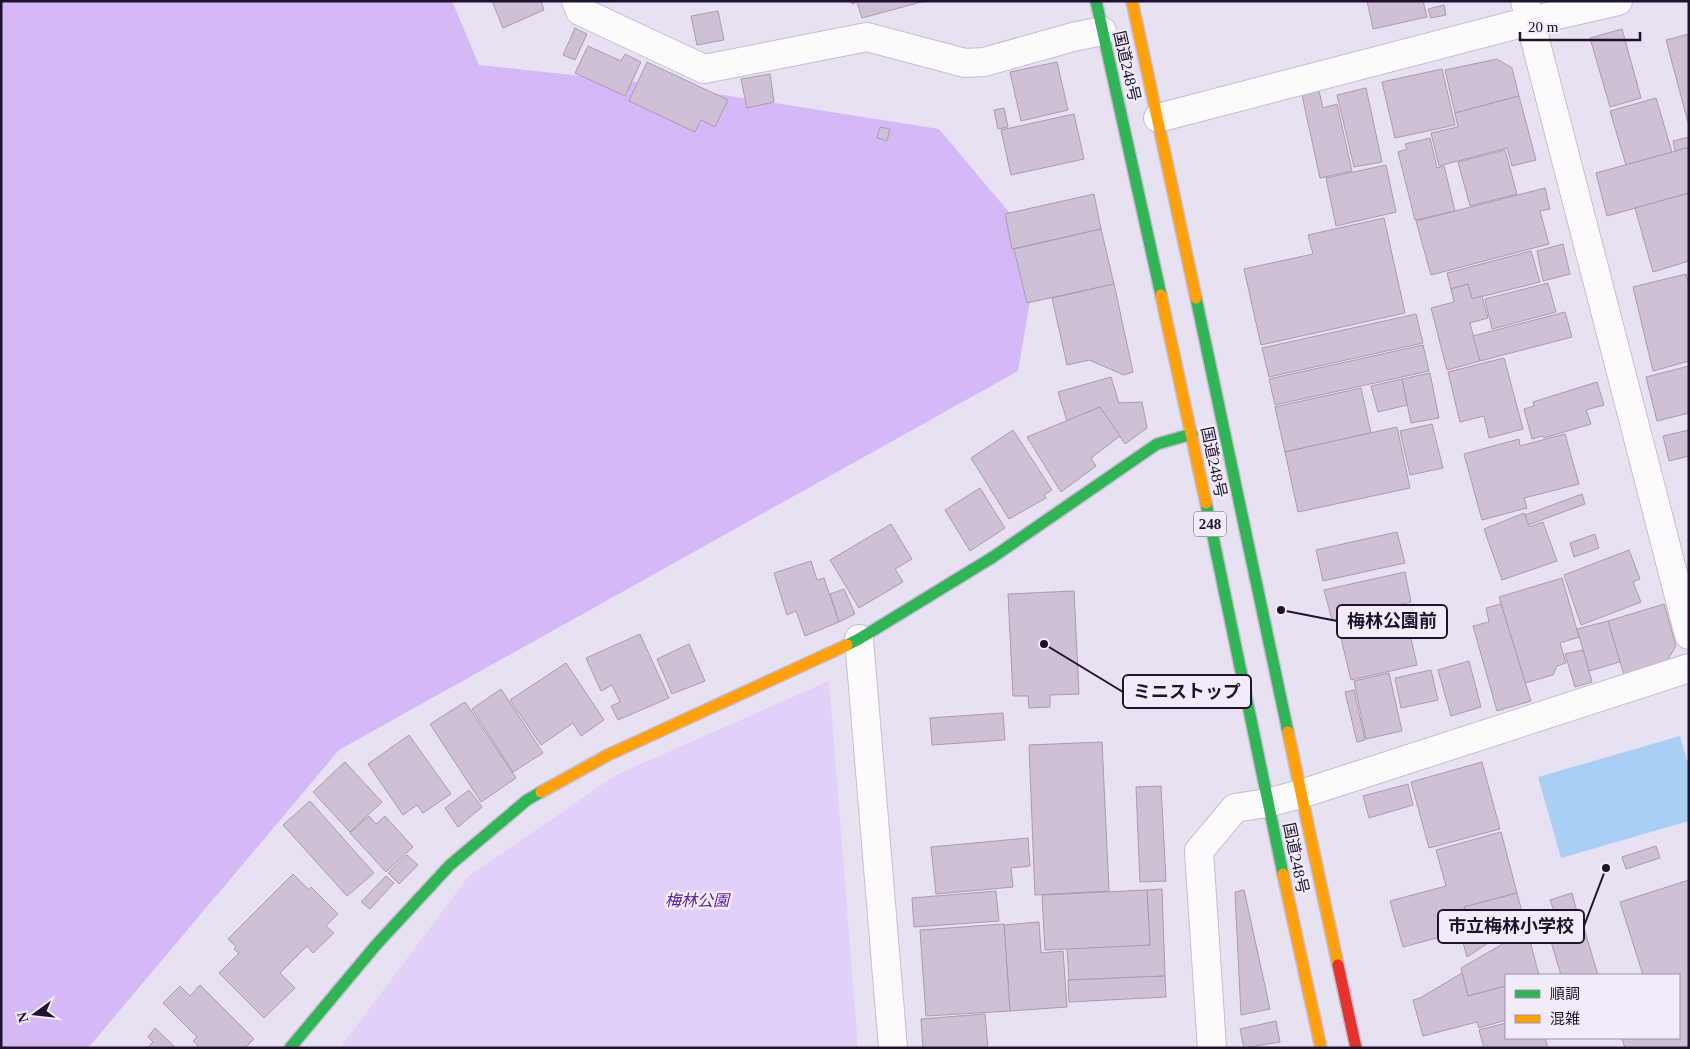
<svg xmlns="http://www.w3.org/2000/svg" width="1690" height="1049" viewBox="0 0 1690 1049" font-family="'Times New Roman','Noto Sans JP',serif">
<style>
.green{fill:#e1d0f8}
.forest{fill:#d5b9f7}
.water{fill:#aacff4}
.building{fill:#cfc1d5;stroke:#a89bad}
.lines{fill:none;stroke-linecap:round;stroke-linejoin:round}
.street-casing{stroke:#c6bcd2;stroke-width:30}
.fast-casing{stroke:#c6bcd2;stroke-width:14}
.slow-casing{stroke:#c6bcd2;stroke-width:14}
.jam-casing{stroke:#c6bcd2;stroke-width:14}
.street{stroke:#fcfafd;stroke-width:28}
.fast{stroke:#30b455;stroke-width:11}
.slow{stroke:#ff9f0a;stroke-width:11}
.jam{stroke:#e5322d;stroke-width:11}
.labels{text-anchor:middle;dominant-baseline:central;stroke-width:5;stroke-linejoin:round;paint-order:stroke}
.shield{fill:#f1ebfa;stroke:#5e536b;stroke-width:1}
.shield-label{font-size:15px;font-weight:bold;fill:#1f122e}
.street-label{font-size:16px;fill:#1f122e;stroke:#f1ebfa}
.park-label{font-size:16px;font-style:italic;fill:#612496;stroke:#f1ebfa}
.leader{fill:none;stroke:#1f122e;stroke-width:2}
.callout-dot{fill:#1f122e;stroke:#f1ebfa;stroke-width:2}
.callout{fill:#f1ebfa;stroke:#1f122e;stroke-width:2}
.callout-label{font-size:18px;text-anchor:middle;font-weight:bold;fill:#1f122e}
</style>
<rect width="100%" height="100%" fill="#e8e1f2"/>
<path class="green" d="M829 681 858 1048H340L469 876 616 775Z"/>
<path class="forest" d="M1 1H452L479 65 647 83 939 129 1039 248 1018 371 339 750 88 1048H1Z"/>
<path class="water" d="M1680 736 1689 767V821L1561 858 1538 777Z"/>
<g class="building">
<path d="M492 1H541L544 10 503 28Z"/>
<path d="M851 1H925L862 18 857 2 852 4Z"/>
<path d="M1367 1H1423L1427 17 1373 29Z"/>
<path d="M1444 5 1446 15 1431 18 1428 9Z"/>
<path d="M718 11 724 40 697 45 691 16Z"/>
<path d="M575 28 587 34 575 60 563 55Z"/>
<path d="M1622 29 1641 98 1610 107 1590 38Z"/>
<path d="M1689 34V126L1666 40Z"/>
<path d="M588 46 621 61 625 54 641 62 625 96 575 73Z"/>
<path d="M1497 59 1512 68 1519 96 1455 113 1445 70Z"/>
<path d="M647 62 728 100 715 127 701 120 695 132 629 101Z"/>
<path d="M1057 62 1068 110 1021 121 1010 72Z"/>
<path d="M1442 69 1455 125 1395 138 1382 82Z"/>
<path d="M770 74 774 102 747 108 741 79Z"/>
<path d="M1366 88 1382 162 1354 167 1337 95Z"/>
<path d="M1319 91 1323 108 1337 104 1352 171 1320 178 1302 95Z"/>
<path d="M1519 96 1536 160 1512 166 1507 148 1439 166 1431 133 1458 127 1455 113Z"/>
<path d="M1656 98 1672 152 1626 165 1610 111Z"/>
<path d="M1004 108 1008 127 998 129 994 110Z"/>
<path d="M1074 114 1084 159 1011 175 1001 130Z"/>
<path d="M880 127 890 129 887 141 877 138Z"/>
<path d="M1689 137V147L1675 151 1673 141Z"/>
<path d="M1430 138 1437 168 1444 166 1455 211 1415 220 1398 152 1407 149 1405 144Z"/>
<path d="M1687 148 1689 155V193L1607 216 1596 173Z"/>
<path d="M1505 150 1517 194 1470 206 1458 162Z"/>
<path d="M1386 165 1396 212 1336 226 1326 178Z"/>
<path d="M1545 188 1550 209 1540 211 1549 244 1431 275 1416 221Z"/>
<path d="M1689 193V261L1653 272 1635 208Z"/>
<path d="M1094 194 1101 229 1012 249 1005 214Z"/>
<path d="M1384 218 1405 313 1261 345 1244 269 1313 254 1308 235Z"/>
<path d="M1101 229 1114 284 1027 303 1014 249Z"/>
<path d="M1563 244 1570 274 1543 281 1537 251Z"/>
<path d="M1531 251 1540 282 1472 299 1468 284 1451 289 1447 273Z"/>
<path d="M1686 274 1689 286V361L1653 371 1633 287Z"/>
<path d="M1548 283 1556 312 1492 329 1485 299Z"/>
<path d="M1114 284 1133 372 1124 375 1089 360 1067 365 1052 298Z"/>
<path d="M1468 284 1472 299 1482 296 1488 318 1470 323 1480 361 1447 370 1431 308 1454 302 1451 289Z"/>
<path d="M1565 312 1572 337 1480 361 1473 336Z"/>
<path d="M1416 314 1423 343 1269 377 1262 348Z"/>
<path d="M1423 345 1429 371 1275 405 1269 379Z"/>
<path d="M1504 358 1523 429 1489 438 1484 416 1460 422 1448 372Z"/>
<path d="M1689 366V413L1657 421 1646 377Z"/>
<path d="M1430 373 1439 418 1411 423 1402 379Z"/>
<path d="M1111 377 1119 403 1142 402 1147 428 1125 444 1100 407 1067 421 1058 392Z"/>
<path d="M1402 379 1407 405 1378 412 1371 386Z"/>
<path d="M1597 382 1604 405 1586 410 1591 424 1544 438 1542 436 1532 439 1524 409 1534 406 1533 402Z"/>
<path d="M1361 388 1371 433 1285 452 1275 407Z"/>
<path d="M1100 407 1120 436 1091 458 1096 466 1061 492 1027 437Z"/>
<path d="M1432 424 1443 468 1410 475 1400 431Z"/>
<path d="M1397 427 1410 488 1298 512 1285 452Z"/>
<path d="M1013 430 1052 490 1044 495 1046 498 1009 519 971 458Z"/>
<path d="M1689 430V456L1669 461 1663 436Z"/>
<path d="M1565 434 1579 484 1524 498 1527 508 1482 520 1464 454 1519 439 1520 446Z"/>
<path d="M980 488 1005 528 970 551 945 510Z"/>
<path d="M1582 494 1585 504 1528 525 1525 515Z"/>
<path d="M1524 513 1529 527 1543 522 1557 561 1502 580 1484 529Z"/>
<path d="M891 524 912 559 895 569 903 582 859 608 830 560Z"/>
<path d="M1397 532 1405 563 1323 581 1316 550Z"/>
<path d="M1595 534 1599 548 1574 557 1570 543Z"/>
<path d="M1629 550 1640 579 1633 582 1641 602 1581 625 1564 575Z"/>
<path d="M811 561 817 580 824 578 839 622 805 636 796 611 787 615 774 573Z"/>
<path d="M1405 572 1411 602 1332 620 1324 590Z"/>
<path d="M1562 578 1579 637 1560 643 1566 663 1557 666 1553 675 1525 683 1499 597Z"/>
<path d="M844 589 855 614 839 622 830 594Z"/>
<path d="M1074 591 1079 694 1050 695V707L1029 708 1028 696H1013L1008 594Z"/>
<path d="M1501 604 1531 701 1497 711 1473 626 1489 622 1486 608Z"/>
<path d="M1664 604 1676 646 1665 664 1624 675 1608 621Z"/>
<path d="M1405 612 1417 665 1351 680 1341 638 1347 637 1345 625Z"/>
<path d="M1608 621 1620 662 1589 671 1577 629Z"/>
<path d="M640 634 669 698 618 720 611 706 620 702 612 685 601 691 586 658Z"/>
<path d="M689 644 705 681 672 694 657 659Z"/>
<path d="M1583 650 1592 682 1575 687 1565 654Z"/>
<path d="M1469 661 1481 707 1451 716 1438 670Z"/>
<path d="M566 663 604 720 581 736 573 723 541 745 510 700Z"/>
<path d="M1431 670 1438 700 1401 708 1395 678Z"/>
<path d="M1389 673 1402 731 1366 739 1354 681Z"/>
<path d="M501 689 543 753 513 772 472 709Z"/>
<path d="M1354 690 1365 740 1357 742 1345 692Z"/>
<path d="M465 702 516 778 481 802 430 724Z"/>
<path d="M1003 713 1005 740 932 745 930 718Z"/>
<path d="M409 735 451 794 423 813 417 805 403 815 368 764Z"/>
<path d="M1102 742 1109 891 1035 895 1029 745Z"/>
<path d="M345 762 382 802 350 832 313 792Z"/>
<path d="M1482 762 1500 829 1429 848 1411 782Z"/>
<path d="M1408 784 1413 805 1369 818 1363 796Z"/>
<path d="M1161 786 1166 881 1140 882 1136 787Z"/>
<path d="M469 790 482 807 458 827 445 808Z"/>
<path d="M310 801 374 873 347 896 283 825Z"/>
<path d="M369 816 376 824 385 816 413 847 386 872 350 833Z"/>
<path d="M1501 832 1517 893 1464 907 1470 929 1403 947 1390 901 1446 886 1436 850Z"/>
<path d="M1028 838 1030 866 1011 868 1013 887 936 894 931 847Z"/>
<path d="M1656 846 1660 858 1626 869 1622 857Z"/>
<path d="M407 855 418 865 399 884 388 873Z"/>
<path d="M293 874 309 890 311 887 338 914 326 926 334 933 313 953 307 946 280 973 295 988 264 1018 219 973 239 953 234 949 236 947 228 939Z"/>
<path d="M386 876 394 883 370 909 361 902Z"/>
<path d="M1689 880V1048H1625L1622 1038H1679V975H1643L1620 902Z"/>
<path d="M1162 889 1165 976 1069 980 1067 948 1150 945 1147 890Z"/>
<path d="M1147 890 1150 945 1045 950 1042 895Z"/>
<path d="M1244 890 1270 1009 1241 1015 1235 892Z"/>
<path d="M996 891 999 921 914 927 912 898Z"/>
<path d="M1517 893 1524 919 1467 957 1460 932 1470 929 1464 907Z"/>
<path d="M1572 893 1577 912 1557 919 1550 900Z"/>
<path d="M1580 915 1598 975H1561L1546 925Z"/>
<path d="M1039 922 1041 953 1063 951 1067 1007 1010 1011 1004 925Z"/>
<path d="M1004 924 1010 1011 926 1016 920 930Z"/>
<path d="M1527 930 1539 975H1506V986L1468 996 1461 968Z"/>
<path d="M1462 973 1468 996 1506 986V1020L1479 1028 1477 1022 1423 1036 1413 1000 1420 998Z"/>
<path d="M1165 976 1166 997 1069 1002 1068 980Z"/>
<path d="M200 985 254 1039 245 1048H200L193 1041 197 1037 163 1003 180 986 190 996Z"/>
<path d="M985 1014 988 1048H923L921 1019Z"/>
<path d="M1276 1021 1280 1042 1244 1048 1240 1029Z"/>
<path d="M1506 1023V1038H1545L1548 1048H1484L1479 1030Z"/>
<path d="M155 1028 176 1048H147L153 1042 148 1037Z"/>
</g>
<g class="lines">
<defs>
<g id="street">
<path d="M576 1 580 11 704 69 867 37 965 63 984 62 1073 37 1102 31"/>
<path d="M1525 1 1689 635"/>
<path d="M1158 118 1530 21 1618 1"/>
<path d="M859 639 893 1048"/>
<path d="M1212 1048 1199 851 1235 808 1267 803 1301 794 1689 668"/>
</g>
<g id="fast">
<path d="M1096 1 1161 295"/>
<path d="M1196 298 1288 732"/>
<path d="M1206 503 1283 874"/>
<path d="M847 645 859 639 993 557 1157 444 1192 434"/>
<path d="M290 1048 376 945 450 865 527 800 541 792"/>
</g>
<g id="slow">
<path d="M1132 1 1196 298"/>
<path d="M1161 295 1206 503"/>
<path d="M1288 732 1338 965"/>
<path d="M541 792 608 755 847 645"/>
<path d="M1283 874 1321 1048"/>
</g>
<path id="jam" d="M1338 965 1356 1048"/>
</defs>
<use href="#street" class="street-casing"/>
<use href="#fast" class="fast-casing"/>
<use href="#slow" class="slow-casing"/>
<use href="#jam" class="jam-casing"/>
<use href="#street" class="street"/>
<use href="#fast" class="fast"/>
<use href="#slow" class="slow"/>
<use href="#jam" class="jam"/>
</g>
<g class="labels">
<rect class="shield" x="1194" y="511.5" width="32" height="25" rx="4"/>
<g class="shield-label">
<text x="1210" y="524">248</text>
</g>
<g class="street-label">
<text transform="translate(1127 66) rotate(77)">国道248号</text>
<text transform="translate(1214 462) rotate(78)">国道248号</text>
<text transform="translate(1296 858) rotate(78)">国道248号</text>
</g>
<g class="park-label">
<text x="697" y="900">梅林公園</text>
</g>
</g>
<path class="leader" d="M1281 610L1337 621M1044 644L1123 692M1606 868L1584 926"/>
<g class="callout-dot">
<circle cx="1281" cy="610" r="5"/>
<circle cx="1044" cy="644" r="5"/>
<circle cx="1606" cy="868" r="5"/>
</g>
<g class="callout">
<rect x="1337" y="605" width="110" height="33" rx="5"/>
<rect x="1123" y="675" width="128" height="33" rx="5"/>
<rect x="1438" y="910" width="146" height="33" rx="5"/>
</g>
<g class="callout-label">
<text x="1392" y="627">梅林公園前</text>
<text x="1187" y="698">ミニストップ</text>
<text x="1511" y="932">市立梅林小学校</text>
</g>
<rect width="1690" height="1049" fill="none" stroke="#1f122e" stroke-width="5"/>
<rect x="1505" y="974" width="175" height="65" fill="#f1ebfa" stroke="#9d94a8"/>
<rect x="1515" y="990" width="25" height="8" fill="#30b455" stroke="#9d94a8"/>
<text x="1550" y="999" font-size="15" fill="#1f122e">順調</text>
<rect x="1515" y="1015" width="25" height="8" fill="#ff9f0a" stroke="#9d94a8"/>
<text x="1550" y="1024" font-size="15" fill="#1f122e">混雑</text>
<g transform="translate(35 1014) rotate(255)" stroke="#f1ebfa" stroke-width="4" paint-order="stroke">
<path d="M0-4L9 19L0 12L-9 19Z" fill="#1f122e"/>
<text y="-8" font-size="14" font-weight="bold" text-anchor="middle" fill="#1f122e">N</text>
</g>
<path d="M1520 32v8h120v-8" fill="none" stroke="#1f122e" stroke-width="2.5"/>
<text x="1528" y="32" font-size="15" fill="#1f122e" stroke="#f1ebfa" stroke-width="4" paint-order="stroke">20 m</text>
</svg>
